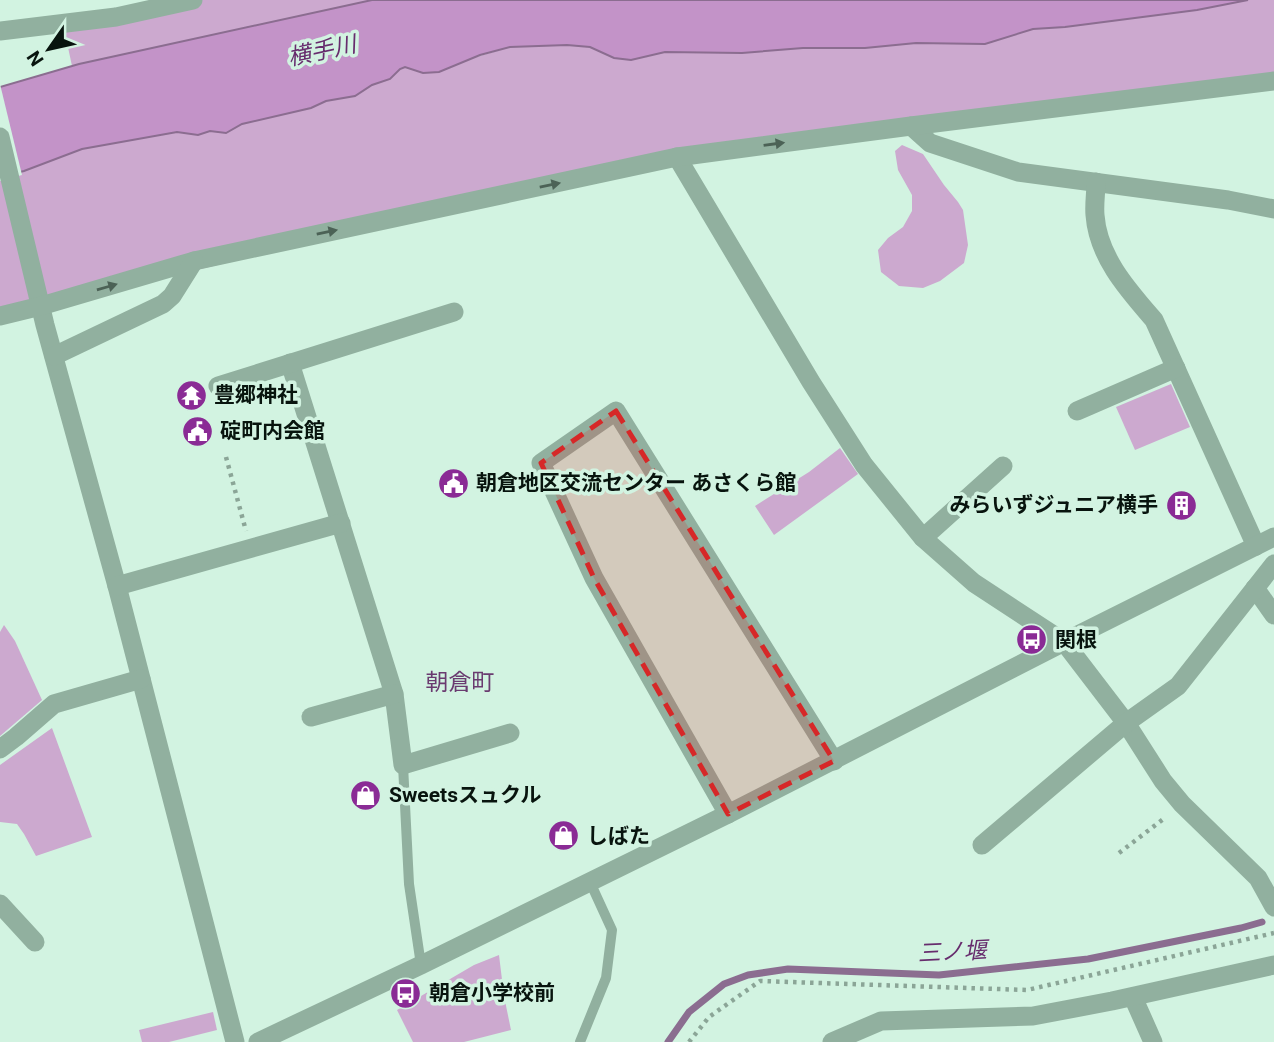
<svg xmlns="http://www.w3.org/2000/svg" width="1274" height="1042" viewBox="0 0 1274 1042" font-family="Roboto,'Noto Sans JP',sans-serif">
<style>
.green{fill:#cca9cf}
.water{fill:#c393c8;stroke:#8b6d90;stroke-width:2}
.pier{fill:#d2f3e1}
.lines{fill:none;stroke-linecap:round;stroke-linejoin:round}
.stream{stroke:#8b6d90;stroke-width:7}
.path{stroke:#8ba597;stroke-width:4.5;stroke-dasharray:3.5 5;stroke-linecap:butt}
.lane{stroke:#91b09f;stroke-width:10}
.street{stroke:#91b09f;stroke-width:19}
.oneway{fill:#4c6256}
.marked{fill:#d62828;fill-opacity:0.2;stroke:#d62828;stroke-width:5;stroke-dasharray:14 9;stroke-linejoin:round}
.labels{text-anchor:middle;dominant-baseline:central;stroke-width:7;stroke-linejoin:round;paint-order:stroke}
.poi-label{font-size:21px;font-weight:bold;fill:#08140e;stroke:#d2f3e1;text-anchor:start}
.water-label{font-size:23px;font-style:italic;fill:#672c6d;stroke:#d2f3e1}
.neighbourhood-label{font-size:23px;fill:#6a3b70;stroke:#d2f3e1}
</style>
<rect width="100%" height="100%" fill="#d2f3e1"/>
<g class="green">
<path d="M193 0H372L72 66 63 24Z"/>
<path d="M1248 0H1274V81L677 157 0 316V177L24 171 82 149 177 132 198 135 210 131 226 133 242 124 311 108 326 101 355 96 372 85 390 79 400 69 405 67 423 73 510 47 567 45 590 47 614 58 631 60 665 52 742 53 803 48H865L916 43 985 44 1033 29 1065 27 1197 10Z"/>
<path d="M902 145 923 154 944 185 958 202 963 210 968 245 964 263 940 281 923 288 899 286 881 272 878 250 888 238 903 227 912 211V195L898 170 895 151Z"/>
<path d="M1171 384 1190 427 1135 450 1116 407Z"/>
<path d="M840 448 858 474 774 535 755 506 809 472Z"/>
<path d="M4 625 15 641 42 700 0 736V632Z"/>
<path d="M52 728 92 837 36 856 24 834 17 824 0 822V765Z"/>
<path d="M499 955 504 996 511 1030 464 1042H413L397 1010 474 965Z"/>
<path d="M213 1012 217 1030 169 1042H142L139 1030Z"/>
</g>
<path class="water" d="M372 0H1248L1197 10 1065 27 1033 29 985 44 916 43 865 48H803L742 53 665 52 631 60 614 58 590 47 567 45 510 47 480 55 439 72 423 73 405 67 400 69 390 79 372 85 355 96 326 101 311 108 242 124 226 133 210 131 198 135 177 132 82 149 24 171 0 177V87L79 64Z"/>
<path class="pier" d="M0 84 22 175 0 181Z"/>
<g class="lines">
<path class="stream" d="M668 1042 689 1012 724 984 748 975 788 969 939 975 1088 959 1241 928 1262 922"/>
<g class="path">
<path d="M226 457 246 531"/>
<path d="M1119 853 1166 817"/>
<path d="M689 1042 709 1017 760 981 1027 990 1274 933"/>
</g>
<g class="lane">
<path d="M403 765 409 884 421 965"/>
<path d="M580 1042 606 978 612 930 590 882"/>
</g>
<g class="street">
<path d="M0 31 116 17 193 0"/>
<path d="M911 126 930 143 1018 172 1228 200 1274 209"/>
<path d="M0 137 45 325 117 586 235 1042"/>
<path d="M677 157 811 382 864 465 923 538 974 583 1064 642 1126 723 1163 781 1182 804 1258 878 1274 907"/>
<path d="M1096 182C1096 193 1094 204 1095 215 1098 257 1128 290 1154 320L1256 546"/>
<path d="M0 316 41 306 194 261 677 157 911 126 1274 81"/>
<path d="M54 356 163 304 172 296 194 261"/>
<path d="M290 363 394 694 403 765 510 733"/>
<path d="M218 386 454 312"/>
<path d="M1077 411 1176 368"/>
<path d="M923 538 1003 466"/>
<path d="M117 586 341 523"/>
<path d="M1255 588 1274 615"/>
<path d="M311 717 394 694"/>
<path d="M0 749 16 737 54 704 141 679"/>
<path d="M728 814 594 578 541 463 616 411 834 761"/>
<path d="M982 845 1126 723 1178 686 1274 564"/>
<path d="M0 904 35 942"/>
<path d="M1133 997 1153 1042"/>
<path d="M258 1042 421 965 728 814 1064 642 1274 537"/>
<path d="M832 1042 881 1021 1033 1016 1112 1001 1274 965"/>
</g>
</g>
<defs><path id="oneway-solid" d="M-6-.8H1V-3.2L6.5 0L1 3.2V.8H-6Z" transform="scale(1.75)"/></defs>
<g class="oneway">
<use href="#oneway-solid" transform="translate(774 144) rotate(-8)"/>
<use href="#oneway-solid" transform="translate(550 185) rotate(-12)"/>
<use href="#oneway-solid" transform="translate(327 232) rotate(-12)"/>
<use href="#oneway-solid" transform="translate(107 287) rotate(-16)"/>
</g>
<path class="marked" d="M616 411 834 761 728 814 594 578 541 463Z"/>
<defs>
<symbol id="temple-disc" viewBox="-11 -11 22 22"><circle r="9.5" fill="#8a2b95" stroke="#d2f3e1"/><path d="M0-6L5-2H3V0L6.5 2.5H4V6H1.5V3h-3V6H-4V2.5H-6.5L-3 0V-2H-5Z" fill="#fff"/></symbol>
<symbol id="civic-disc" viewBox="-11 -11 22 22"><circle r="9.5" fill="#8a2b95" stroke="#d2f3e1"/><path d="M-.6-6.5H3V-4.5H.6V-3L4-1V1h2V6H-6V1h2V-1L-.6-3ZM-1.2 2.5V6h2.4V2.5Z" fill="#fff"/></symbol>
<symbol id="building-disc" viewBox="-11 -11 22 22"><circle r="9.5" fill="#8a2b95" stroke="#d2f3e1"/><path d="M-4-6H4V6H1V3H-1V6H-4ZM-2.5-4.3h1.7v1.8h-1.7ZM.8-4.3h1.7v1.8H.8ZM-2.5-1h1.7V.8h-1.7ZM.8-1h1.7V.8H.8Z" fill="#fff"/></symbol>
<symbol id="bus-disc" viewBox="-11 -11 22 22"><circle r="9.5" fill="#8a2b95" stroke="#d2f3e1"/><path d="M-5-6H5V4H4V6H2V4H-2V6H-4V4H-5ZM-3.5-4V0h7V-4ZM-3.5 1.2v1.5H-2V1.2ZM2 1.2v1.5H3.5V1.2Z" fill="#fff"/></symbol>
<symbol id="shop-disc" viewBox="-11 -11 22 22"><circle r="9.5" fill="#8a2b95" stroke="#d2f3e1"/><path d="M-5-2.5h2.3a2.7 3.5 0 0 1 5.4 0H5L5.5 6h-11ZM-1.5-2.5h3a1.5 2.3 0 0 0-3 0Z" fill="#fff"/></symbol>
</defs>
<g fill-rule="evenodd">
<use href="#temple-disc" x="174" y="378" width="35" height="35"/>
<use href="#civic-disc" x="180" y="414" width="35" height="35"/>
<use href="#civic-disc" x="436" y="466" width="35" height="35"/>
<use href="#building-disc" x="1164" y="488" width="35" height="35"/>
<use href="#bus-disc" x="1014" y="622" width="35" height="35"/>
<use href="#shop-disc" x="348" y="778" width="35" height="35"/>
<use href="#shop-disc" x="546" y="818" width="35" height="35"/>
<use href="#bus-disc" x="388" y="976" width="35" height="35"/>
</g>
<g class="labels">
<g class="poi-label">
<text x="214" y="395">豊郷神社</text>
<text x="220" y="431">碇町内会館</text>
<text x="476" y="483">朝倉地区交流センター あさくら館</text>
<text x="1158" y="505" text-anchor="end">みらいずジュニア横手</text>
<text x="1055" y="640">関根</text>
<text x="389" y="795">Sweetsスュクル</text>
<text x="587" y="836">しばた</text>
<text x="429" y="993">朝倉小学校前</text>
</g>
<g class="water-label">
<text transform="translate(322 51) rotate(-12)">横手川</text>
<text transform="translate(952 952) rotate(-3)">三ノ堰</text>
</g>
<g class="neighbourhood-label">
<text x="460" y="682">朝倉町</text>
</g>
</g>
<g transform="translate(49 49) rotate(236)" stroke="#d2f3e1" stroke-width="5" paint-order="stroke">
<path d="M0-5L12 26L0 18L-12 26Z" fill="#08140e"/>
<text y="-10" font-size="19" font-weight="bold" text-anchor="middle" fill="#08140e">N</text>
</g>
</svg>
